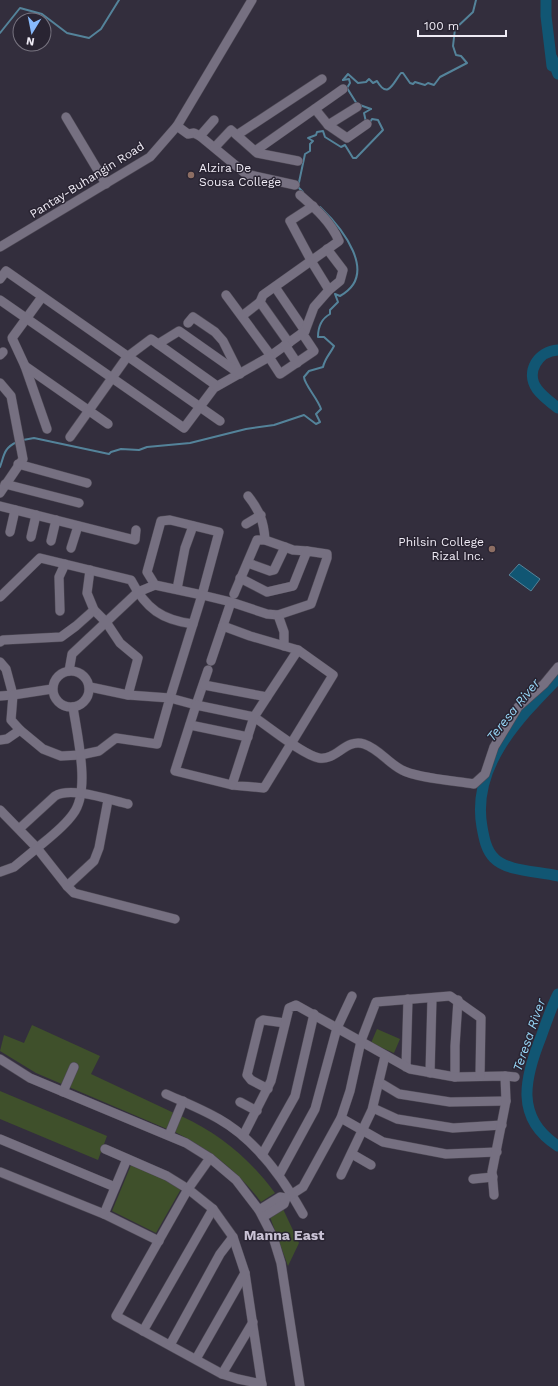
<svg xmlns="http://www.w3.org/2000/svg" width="558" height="1386" viewBox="0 0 558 1386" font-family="'Work Sans',sans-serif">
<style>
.green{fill:#3f502b}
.water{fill:#115673;stroke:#54839a}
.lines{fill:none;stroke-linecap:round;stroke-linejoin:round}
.stream{stroke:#54839a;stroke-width:2}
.river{stroke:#115673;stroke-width:11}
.minor-casing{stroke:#4e4955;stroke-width:10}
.minor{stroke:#767081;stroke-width:9}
.education-dot{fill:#8d6e63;stroke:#292432;stroke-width:1.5}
.labels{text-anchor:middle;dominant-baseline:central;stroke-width:3;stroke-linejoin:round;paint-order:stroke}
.poi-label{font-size:12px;fill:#efebf5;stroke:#292432;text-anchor:start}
.street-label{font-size:12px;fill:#efebf5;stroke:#292432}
.water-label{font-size:13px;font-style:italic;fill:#96d5f5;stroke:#292432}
.quarter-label{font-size:14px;font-weight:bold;fill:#c9c2d5;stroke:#292432}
</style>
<rect width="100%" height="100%" fill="#332e3d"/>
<g class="green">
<path d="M32 1025 100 1056 91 1074 174 1113 167 1129 36 1073 0 1051 4 1035 24 1043Z"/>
<path d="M377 1029 400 1039 394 1053 371 1043Z"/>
<path d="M0 1091 107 1136 98 1160 0 1119Z"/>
<path d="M181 1116C220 1134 249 1158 275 1193L261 1202C238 1171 209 1149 175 1132Z"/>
<path d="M131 1165 166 1180 181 1189 156 1233 112 1211Z"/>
<path d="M283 1209 299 1243 288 1266 270 1217Z"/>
</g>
<path class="water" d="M519 564 540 579 531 591 509 575Z"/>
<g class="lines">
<g class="stream">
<path d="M0 33 20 8 42 14 67 33 89 38 101 29 119 0"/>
<path d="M343 80 348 74 358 83 366 82 369 79 373 83 377 81C388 100 393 83 401 73H403L410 83 413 84 415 82 425 85 428 83 434 85 440 77 467 63 461 56 456 55 453 46 455 29 473 12 476 0"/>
<path d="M343 80 349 79 350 83 347 88 357 104 371 109"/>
<path d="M366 122 364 113 371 109"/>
<path d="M303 192 298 187 305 154 310 151V144L313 141 308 138 316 135 317 132 323 131 325 137 341 147 345 145 353 158H356L383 130 378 120 372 119 370 122"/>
<path d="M23 440 34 438 109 454 111 452 121 449 139 450 147 447 190 443 246 429 274 425 304 415 316 424 320 422 316 414 321 409C318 399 304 384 304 377L309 371 323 367C325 358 330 354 334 346L324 337H318C318 327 321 319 330 314V310L338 302 335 294 340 296C380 274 341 227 320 207"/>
<path d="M0 467C4 457 3 448 17 442"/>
</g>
<g class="river">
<path d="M546 0V16L552 66V58L558 74"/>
<path d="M558 350C538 351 525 372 537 389 542 396 550 402 558 408"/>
<path d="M558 678C519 718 471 766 482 827 484 838 486 850 494 858 507 872 540 871 558 876"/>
<path d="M558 994C551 1008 546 1023 541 1037 525 1077 514 1118 558 1146"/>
</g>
<defs>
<g id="minor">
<path d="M315 109 328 125 347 138 367 124"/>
<path d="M66 117 106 184"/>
<path d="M328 125 357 107"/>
<path d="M177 126 188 134 194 133 200 136 246 174 295 185"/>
<path d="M237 135 322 79"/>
<path d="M200 136 214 120"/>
<path d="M215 147 231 130 257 153 298 161"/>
<path d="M255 151 343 89"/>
<path d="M313 206 290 221 313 264 329 290"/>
<path d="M0 247 150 157 177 126 252 0"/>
<path d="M0 279 6 271 220 421"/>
<path d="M275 287 305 331"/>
<path d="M226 295 271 356"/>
<path d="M42 297 12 338 25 366 47 429"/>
<path d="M0 300 184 428 214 388 269 357 305 331 314 307 329 290 340 281 343 270 327 249"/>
<path d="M260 302 289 343"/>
<path d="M242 316 260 302 263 295 339 241C331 222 316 209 300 195"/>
<path d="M188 323 193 317 215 332 223 341 239 373"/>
<path d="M158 344 179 331 240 374"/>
<path d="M285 345 297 363"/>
<path d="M0 355 3 352"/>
<path d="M269 357 280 374 314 351 302 333"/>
<path d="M25 366 108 424"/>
<path d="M0 383 11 396 23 459 0 493"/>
<path d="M70 437 127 357 151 339 217 386"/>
<path d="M18 464 87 483"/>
<path d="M5 484 79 503"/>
<path d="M248 496C259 510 264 521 265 540"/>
<path d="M0 506 135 540 136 530"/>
<path d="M170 520 219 532 202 595 155 585 147 572 161 521Z"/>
<path d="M246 524 261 515"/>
<path d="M10 532 15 510"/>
<path d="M31 537 36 515"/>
<path d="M51 541 56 520"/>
<path d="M285 547 293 550 307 551"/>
<path d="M71 548 78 526"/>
<path d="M90 570 87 593 94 610 106 622 120 643 138 658 128 695"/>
<path d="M177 589 185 548 193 526"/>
<path d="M234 594 257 540H265L285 547 274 570 270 571 248 563"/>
<path d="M0 597 40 558 131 580C146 609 162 620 193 624L202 595 231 602 267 614 278 615 311 604 327 558V554L307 551 293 586 267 592 240 578"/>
<path d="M60 611 59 577 65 564"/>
<path d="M278 615 284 632V646"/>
<path d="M193 624 170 698 196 705 208 670"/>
<path d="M0 642 3 640 61 637 76 626 94 610"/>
<path d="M298 650 333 675 264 788 232 785 254 717C269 727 303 755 319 758 336 761 346 738 364 744 379 749 388 763 402 770 416 778 457 781 474 784L485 774 494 747 518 707 544 684 558 667"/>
<path d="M211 661 231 602"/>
<path d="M0 662 6 669 13 695 0 696"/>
<path d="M69 671 72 654 138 592 155 585"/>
<circle cx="71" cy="689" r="18"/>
<path d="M204 685 267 697 298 650 250 636 223 626"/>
<path d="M190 725 248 737"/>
<path d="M20 730 11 720 13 695 52 689"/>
<path d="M0 740 7 739 20 730 43 749 61 756 80 755 99 751 116 738 157 744 170 698 128 695 90 687"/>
<path d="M232 785 175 771 196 705 254 717 267 697"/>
<path d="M0 810 37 848C49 838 64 827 73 814 91 791 77 735 73 707"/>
<path d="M19 829 55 796C71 786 110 800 128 804"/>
<path d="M0 872 14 867 37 848 67 886 74 893 175 919"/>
<path d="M67 886 94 861 99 848 108 800"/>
<path d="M0 1059 30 1078 186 1143 210 1158 236 1180 259 1210 273 1237 281 1263 300 1386"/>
<path d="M406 1067 408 999"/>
<path d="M430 1073 432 998"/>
<path d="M455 1077V1046L458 1000"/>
<path d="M379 1082 399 1094 450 1102 506 1101"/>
<path d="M268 1089 251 1080 247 1075 260 1022 263 1020 285 1023"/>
<path d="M63 1092 74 1067"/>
<path d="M166 1094C184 1102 202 1109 219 1119 256 1140 283 1178 303 1214"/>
<path d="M240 1102 257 1111"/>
<path d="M373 1108 397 1119 453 1128 502 1125"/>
<path d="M341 1118 383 1142 446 1154 497 1152"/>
<path d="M169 1135 183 1101"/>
<path d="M243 1136 271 1081 289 1008 296 1005 410 1069 455 1077 505 1076 515 1077"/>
<path d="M0 1139 115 1187"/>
<path d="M105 1149 167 1176 188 1189 213 1209 233 1237 245 1273 262 1386"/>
<path d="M352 1154 371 1165"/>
<path d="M262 1155 295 1096 314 1014"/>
<path d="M210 1158 188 1189 116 1316 222 1374 238 1379 262 1384"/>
<path d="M0 1172 104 1214 159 1241"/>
<path d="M279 1175 315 1109 337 1028 352 996"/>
<path d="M341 1175 372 1110 385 1056"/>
<path d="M473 1179 493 1177"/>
<path d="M494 1195 492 1172 506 1101 505 1076"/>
<path d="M259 1210 280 1197 286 1198 303 1187 341 1118 350 1091 361 1041 376 1002 450 996 481 1018 480 1076"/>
<path d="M104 1214 127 1159"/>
<path d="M263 1217 284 1204 286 1198"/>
<path d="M143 1331 213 1209"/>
<path d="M170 1345 220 1254 233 1237"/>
<path d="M196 1359 245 1273"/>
<path d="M222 1374 253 1322"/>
</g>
</defs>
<use href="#minor" class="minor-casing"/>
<use href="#minor" class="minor"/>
</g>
<g class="education-dot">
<circle cx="191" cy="175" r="4"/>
<circle cx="492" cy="549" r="4"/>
</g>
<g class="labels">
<g class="poi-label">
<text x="199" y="168">Alzira De<tspan x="199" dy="14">Sousa College</tspan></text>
<text x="484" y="542" text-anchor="end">Philsin College<tspan x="484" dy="14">Rizal Inc.</tspan></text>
</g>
<g class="street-label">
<text transform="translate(87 180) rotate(-32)">Pantay-Buhangin Road</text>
</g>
<g class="water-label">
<text transform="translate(513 710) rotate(-51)">Teresa River</text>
<text transform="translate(529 1035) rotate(-71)">Teresa River</text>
</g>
<g class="quarter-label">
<text x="284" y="1235">Manna East</text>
</g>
</g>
<g transform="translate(32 32) rotate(190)"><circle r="19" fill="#292432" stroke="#787480"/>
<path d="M0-3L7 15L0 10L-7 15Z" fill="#88bafc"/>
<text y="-6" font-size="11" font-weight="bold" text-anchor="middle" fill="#efebf5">N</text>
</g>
<path d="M418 30v6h88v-6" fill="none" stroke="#efebf5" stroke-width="2"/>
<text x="424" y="30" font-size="12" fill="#efebf5" stroke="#292432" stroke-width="3" paint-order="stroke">100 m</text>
</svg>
